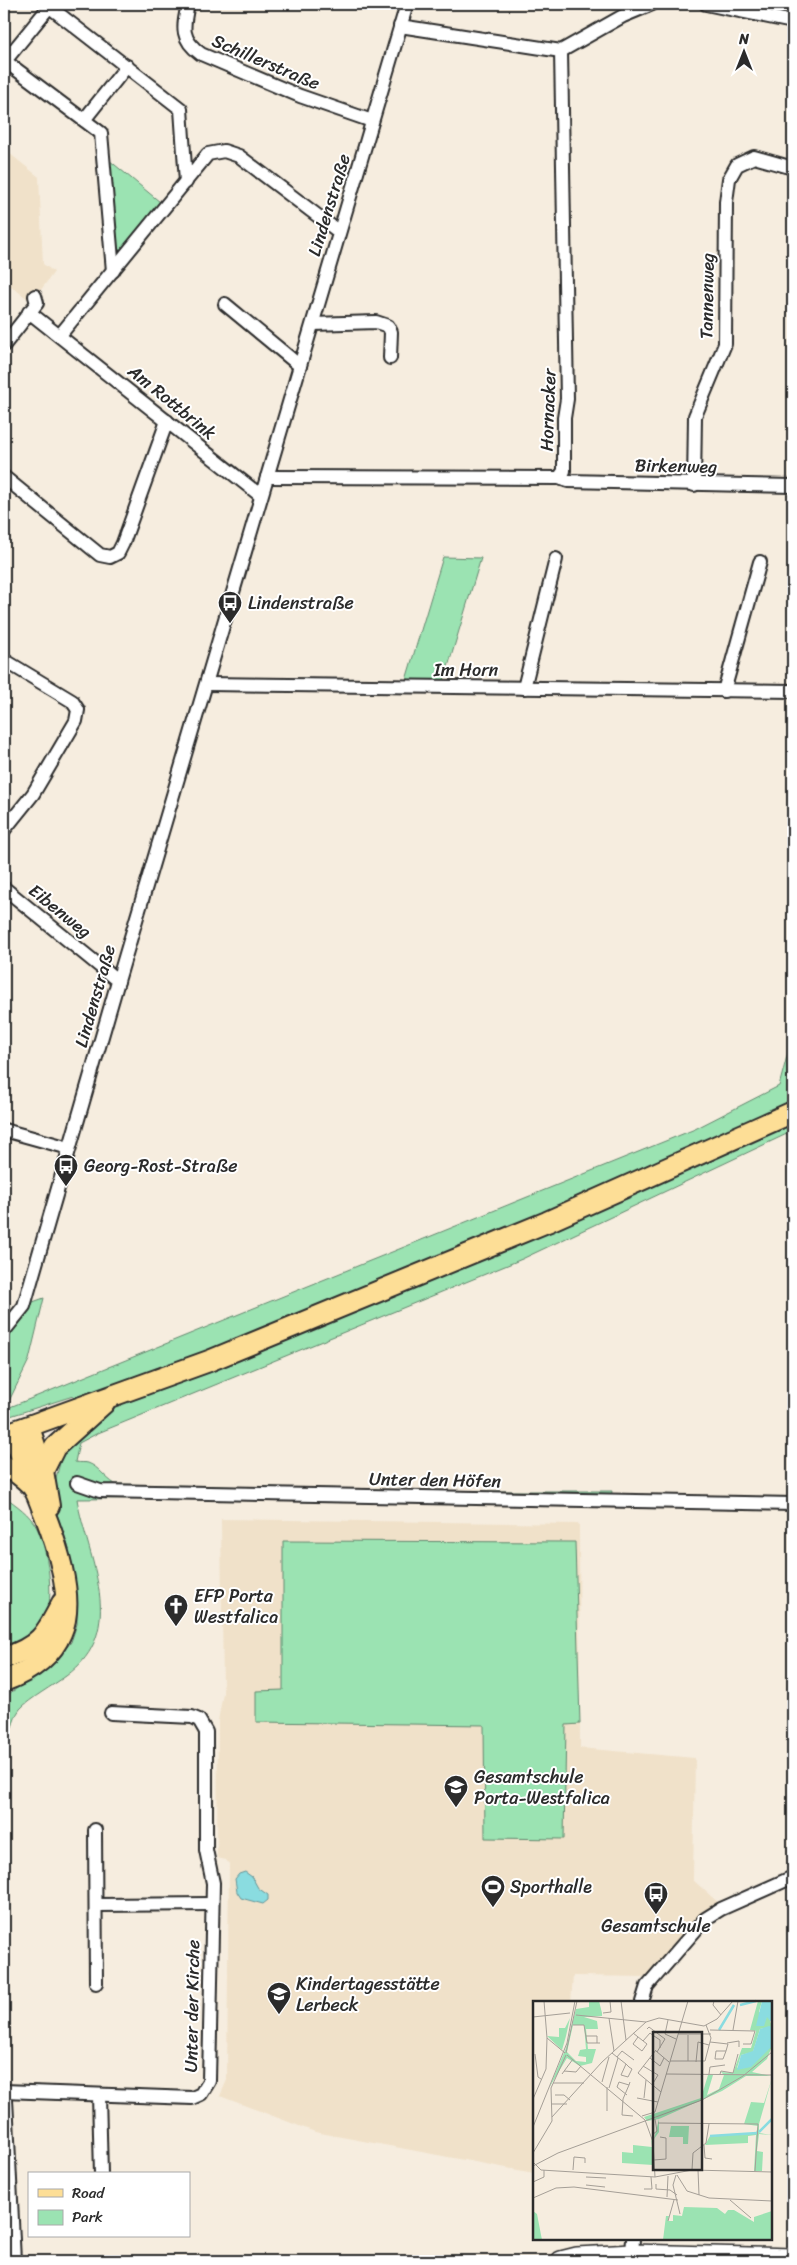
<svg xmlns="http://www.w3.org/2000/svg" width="797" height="2265" viewBox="0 0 797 2265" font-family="Sriracha,sans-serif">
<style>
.built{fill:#f0e1c9}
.green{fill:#9be3b2;stroke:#63876e}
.water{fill:#8adce0;stroke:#649598}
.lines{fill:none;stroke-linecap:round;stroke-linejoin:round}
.minor-casing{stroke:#2b2b2b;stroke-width:16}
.tertiary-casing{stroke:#2b2b2b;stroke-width:20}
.secondary-casing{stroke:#2b2b2b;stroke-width:22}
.primary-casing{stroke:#2b2b2b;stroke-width:24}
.minor{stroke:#fff;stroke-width:12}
.tertiary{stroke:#fff;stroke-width:16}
.secondary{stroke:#fff;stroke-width:19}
.primary{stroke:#fdde96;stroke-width:20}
.labels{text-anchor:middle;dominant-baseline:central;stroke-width:4;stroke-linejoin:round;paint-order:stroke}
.street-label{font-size:18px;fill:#2b2b2b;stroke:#fff}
.poi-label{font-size:18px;fill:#2b2b2b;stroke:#fff;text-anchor:start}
.inset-river{fill:none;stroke:#8adce0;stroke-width:2.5}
.inset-road{fill:none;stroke:#a59f97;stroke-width:1}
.view{fill:#2b2b2b;fill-opacity:0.15;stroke:#2b2b2b;stroke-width:2.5}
.inset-edge{fill:none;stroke:#2b2b2b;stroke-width:2.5}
</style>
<rect width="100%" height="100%" fill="#f6eddf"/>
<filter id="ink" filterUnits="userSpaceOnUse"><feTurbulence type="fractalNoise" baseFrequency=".02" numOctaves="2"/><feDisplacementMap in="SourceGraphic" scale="10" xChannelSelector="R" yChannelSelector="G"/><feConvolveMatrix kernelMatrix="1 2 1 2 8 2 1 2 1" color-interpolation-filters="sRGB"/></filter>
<g filter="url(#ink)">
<g class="built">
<path d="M4 149 39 177 43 264 54 272 32 302 4 281Z"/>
<path d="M221 1519 579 1524 580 1748 695 1758 693 1880 722 1906 653 1977 573 1976 571 2002H534V2173L315 2132 220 2096 227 2080 229 1864 226 1860 217 1858 218 1721 223 1693Z"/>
</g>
<g class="green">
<path d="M109 160 160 202 116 257Z"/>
<path d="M443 557 481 558 444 680H406Z"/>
<path d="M793 1034V1131L522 1259 98 1433 79 1443 75 1462C79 1463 85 1462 88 1463 99 1467 105 1478 115 1484L457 1491H612L610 1505 220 1498 77 1499C87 1558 130 1630 66 1676 54 1685 29 1699 20 1709 16 1714 14 1721 12 1727L4 1728V1699L7 1695 52 1665 71 1642 77 1624V1597L69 1549 57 1514 53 1489 63 1452 88 1429 73 1396 4 1418V1322L16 1308 44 1298 29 1360 7 1405 10 1407 695 1129 779 1086Z"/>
<path d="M4 1496C17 1506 29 1513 37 1528 49 1552 59 1615 36 1635 27 1643 15 1643 4 1643Z"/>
<path d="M283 1541 575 1542 580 1724 566 1725 564 1839 485 1838 484 1725 256 1722V1691L283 1690Z"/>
</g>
<path class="water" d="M245 1872 252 1877 258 1888 268 1895V1900L263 1904 241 1898 237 1892 235 1879 239 1874Z"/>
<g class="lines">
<defs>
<g id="minor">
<path d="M46 4 181 109 186 182"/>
<path d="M188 4C183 27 180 39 201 54L300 96 372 121"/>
<path d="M706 4 793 22"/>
<path d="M49 7 5 61 101 133 113 271"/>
<path d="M400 26 561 51 623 16 652 4"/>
<path d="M84 120 127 66"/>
<path d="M225 304 300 366"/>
<path d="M29 312 261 496"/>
<path d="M313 324 376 322 388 326 391 332 390 358"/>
<path d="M60 335 208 154 224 151 239 156 339 232"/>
<path d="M4 345 37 303 35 296"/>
<path d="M4 477 100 555 110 557 118 553 123 543 167 421"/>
<path d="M267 477 559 478 564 471V418L567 399 561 51"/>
<path d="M559 478 568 481 793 486"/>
<path d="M694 485 695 416 725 344 726 202 729 179 737 165 754 157 793 168"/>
<path d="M4 660 72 701 78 710 76 721 33 794 4 830"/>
<path d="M207 684 793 691"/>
<path d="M524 688 556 559"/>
<path d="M724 691 760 562"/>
<path d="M4 888 118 981"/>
<path d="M4 1130 69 1148"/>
<path d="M4 1331 24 1306 32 1278 118 981 407 4"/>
<path d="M77 1483 100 1491 793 1504"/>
<path d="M95 1830 96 1983"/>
<path d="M97 1905 212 1904"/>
<path d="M642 2002 647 1986 705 1919 721 1909 793 1877"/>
<path d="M4 2091 192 2098 201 2094 209 2081 213 1883 206 1850V1732L199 1720 192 1717 111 1713"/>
<path d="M99 2095 101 2174"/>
<path d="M632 2254 633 2239"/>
</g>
<path id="tertiary" d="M4 2099 12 2261"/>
<path id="secondary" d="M561 2261 577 2257 632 2254 793 2258"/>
<g id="primary">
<path d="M29 1427 43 1471 49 1506"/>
<path d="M12 1432 32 1484"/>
<path d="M4 1435 209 1361 547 1222 793 1112"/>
<path d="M4 1466C14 1470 24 1478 32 1486 37 1492 40 1503 43 1510 56 1542 76 1600 61 1633 51 1658 28 1672 4 1681"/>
<path d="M43 1471 55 1447 104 1403"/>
<path d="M4 1658C39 1647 46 1635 62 1603"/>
</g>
</defs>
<use href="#minor" class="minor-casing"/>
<use href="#tertiary" class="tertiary-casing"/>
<use href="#secondary" class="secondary-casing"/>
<use href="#primary" class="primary-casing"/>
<use href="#minor" class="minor"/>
<use href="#tertiary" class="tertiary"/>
<use href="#secondary" class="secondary"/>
<use href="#primary" class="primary"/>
</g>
</g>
<defs>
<symbol id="bus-pin" viewBox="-11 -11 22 30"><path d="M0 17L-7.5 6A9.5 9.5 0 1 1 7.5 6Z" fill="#2b2b2b" stroke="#fff"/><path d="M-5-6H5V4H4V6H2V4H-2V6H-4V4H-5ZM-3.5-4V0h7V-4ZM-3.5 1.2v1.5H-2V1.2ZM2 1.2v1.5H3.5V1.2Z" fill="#fff"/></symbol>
<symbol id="church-pin" viewBox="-11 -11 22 30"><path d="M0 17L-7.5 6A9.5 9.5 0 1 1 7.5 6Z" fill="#2b2b2b" stroke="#fff"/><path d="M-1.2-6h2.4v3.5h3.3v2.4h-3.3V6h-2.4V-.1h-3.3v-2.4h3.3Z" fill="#fff"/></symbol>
<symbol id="school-pin" viewBox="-11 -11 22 30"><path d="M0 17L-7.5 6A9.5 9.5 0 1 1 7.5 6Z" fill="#2b2b2b" stroke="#fff"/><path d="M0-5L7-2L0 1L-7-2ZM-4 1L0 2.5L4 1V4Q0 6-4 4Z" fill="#fff"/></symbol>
<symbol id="stadium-pin" viewBox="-11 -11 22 30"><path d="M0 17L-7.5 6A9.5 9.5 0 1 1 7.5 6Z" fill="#2b2b2b" stroke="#fff"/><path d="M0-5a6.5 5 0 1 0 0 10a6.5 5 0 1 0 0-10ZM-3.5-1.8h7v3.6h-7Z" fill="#fff"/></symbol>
</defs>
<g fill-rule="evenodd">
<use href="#bus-pin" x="216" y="589" width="28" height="38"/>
<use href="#bus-pin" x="52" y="1152" width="28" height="38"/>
<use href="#church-pin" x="162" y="1592" width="28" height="38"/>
<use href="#school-pin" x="442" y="1773" width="28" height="38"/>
<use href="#stadium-pin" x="479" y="1873" width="28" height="38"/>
<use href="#bus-pin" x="642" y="1880" width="28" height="38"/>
<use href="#school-pin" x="265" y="1980" width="28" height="38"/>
</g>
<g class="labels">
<g class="street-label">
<text transform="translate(266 62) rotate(23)">Schillerstraße</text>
<text transform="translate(329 205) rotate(-73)">Lindenstraße</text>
<text transform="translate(707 296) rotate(-89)">Tannenweg</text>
<text transform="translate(172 402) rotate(39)">Am Rottbrink</text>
<text transform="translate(548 410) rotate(-88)">Hornacker</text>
<text transform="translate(676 466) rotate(1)">Birkenweg</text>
<text x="466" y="670">Im Horn</text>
<text transform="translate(60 911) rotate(39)">Eibenweg</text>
<text transform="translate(95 996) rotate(-74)">Lindenstraße</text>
<text transform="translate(435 1480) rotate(1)">Unter den Höfen</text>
<text transform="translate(192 2006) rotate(-89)">Unter der Kirche</text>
</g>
<g class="poi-label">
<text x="248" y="603">Lindenstraße</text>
<text x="84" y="1166">Georg-Rost-Straße</text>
<text x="194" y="1596">EFP Porta<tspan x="194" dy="21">Westfalica</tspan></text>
<text x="474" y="1777">Gesamtschule<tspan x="474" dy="21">Porta-Westfalica</tspan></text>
<text x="510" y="1887">Sporthalle</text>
<text x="656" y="1926" text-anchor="middle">Gesamtschule</text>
<text x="296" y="1984">Kindertagesstätte<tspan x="296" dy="21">Lerbeck</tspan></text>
</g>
</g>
<g transform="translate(533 2001)">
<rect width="239" height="239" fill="#f6eddf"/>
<path d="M56 0H66L69 12V15L51 16 64 20 65 28H53L55 48H63L59 62 47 65 34 57 16 87 33 47 43 8 56 6ZM40 24H51L53 48 47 49 45 55 53 56V61L43 60 34 51ZM225 0H229L226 11 236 16 239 26 227 28 220 51 208 54 204 67 239 45 234 58 219 71 238 75H213L189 90 126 118V131L121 138 126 118 114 120 111 116 168 97 175 74H180L174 94 186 88 191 74 188 71 200 72 209 47H218L223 30 217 29ZM37 17 33 35 29 49 14 35 26 36V27H32ZM239 77 226 123V131L239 117 226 132 239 134 226 133 224 150 230 151 229 170H221L223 134 215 135V142L172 144 177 135 223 132 225 125 211 123 218 101 231 102ZM138 125H156L155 143H150V136H136ZM118 136 120 145V164L89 162V151L100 152V144L119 146ZM151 206 184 207 192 213 195 209H201L221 221V216L239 210V239H130L133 215H136L135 220H140V214L149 215ZM0 210 4 213 9 239H0Z" fill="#9be3b2" fill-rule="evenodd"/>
<path d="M229 0H239V22L234 16 231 25H223ZM236 25 239 26V45L218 66 204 69 208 54 220 50 227 28Z" fill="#8adce0"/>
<path class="inset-river" d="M207 4 223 0M186 29 201 4M226 131 239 118M177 135 224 132"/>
<path class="inset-road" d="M11 0 14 37 32 52M88 0 93 39M181 0 180 4 188 14M70 12 78 11 77 0M43 14 113 21M0 16 37 12M76 17 81 50M135 19 132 33 143 38M40 24H51L54 42H67M114 28 116 26 132 38 124 51M177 29 222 30 218 43H210M200 29 205 0M100 32 114 43 109 50 100 43 105 36M145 33H178M53 35H64V42M121 35 127 39V47M110 40 117 32 121 35M177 41 195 43 193 50 190 58H182L183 50H193M194 42 206 40V46M123 49 105 72 128 91M123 50 136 61M33 52 44 0M79 52 84 56 93 63 96 66 99 68 95 76 88 74 93 63M2 53 5 76 8 78M34 54 112 119 120 141 122 176M84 56 89 50 101 59M117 57 127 65 131 57M137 60H155V34M155 60H172L178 37 173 24M163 61 165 41 176 44M110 65 125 74 119 84M31 70 43 71 48 65M29 73 40 58M133 73 239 74M176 73 177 66 192 64M187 73 188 70 200 72 205 53M69 81 76 56M20 82H51M96 84 90 98 89 114 100 115M76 87 85 57M22 94H31L37 99M94 94 84 86 86 81 96 84 97 81M104 97 125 101M111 97 113 79M0 98 13 68 14 37M18 103H34M74 110V86M109 115 122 111 155 0M19 116 69 61 113 21 126 17 171 25 184 18 200 0M125 122 225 123 222 170M0 126 34 42 42 0M119 134 124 130 122 118M171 144 172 157 179 158M0 152 19 120 18 87 33 54M121 159 133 158V137L127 136M0 161 8 169 122 176 159 169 239 171M0 165 25 152 169 99 210 75 239 51M40 169 41 156 52 157V162M159 169 160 152 173 142 176 123M165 169 166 194M143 174 140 184 147 213M144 174 154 190 176 197 239 200M53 176 73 177M0 181 11 176V169M123 183V188L137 189 144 194M53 184 72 186M111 188H119L118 176M134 196 135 175M0 197 23 187 41 186 145 199M197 199 218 217M135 220 141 199"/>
<path class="view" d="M120 31H169V169H120Z"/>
<rect width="239" height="239" class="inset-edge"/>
</g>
<rect width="797" height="2265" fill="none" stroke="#fff" stroke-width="20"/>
<rect x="10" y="10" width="777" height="2245" fill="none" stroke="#2b2b2b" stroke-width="2" filter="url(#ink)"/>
<rect x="28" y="2172" width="162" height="65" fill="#ffffff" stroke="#aaaaaa"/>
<rect x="38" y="2189" width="25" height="8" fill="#fdde96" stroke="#aaaaaa"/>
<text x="72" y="2198" font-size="15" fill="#2b2b2b">Road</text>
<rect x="38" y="2210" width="25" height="15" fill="#9be3b2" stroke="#aaaaaa"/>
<text x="72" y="2222" font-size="15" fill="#2b2b2b">Park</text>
<g transform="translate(744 52)" stroke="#ffffff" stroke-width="4" paint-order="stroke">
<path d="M0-4L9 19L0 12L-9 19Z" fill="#2b2b2b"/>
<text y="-8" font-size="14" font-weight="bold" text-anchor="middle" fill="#2b2b2b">N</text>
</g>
</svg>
